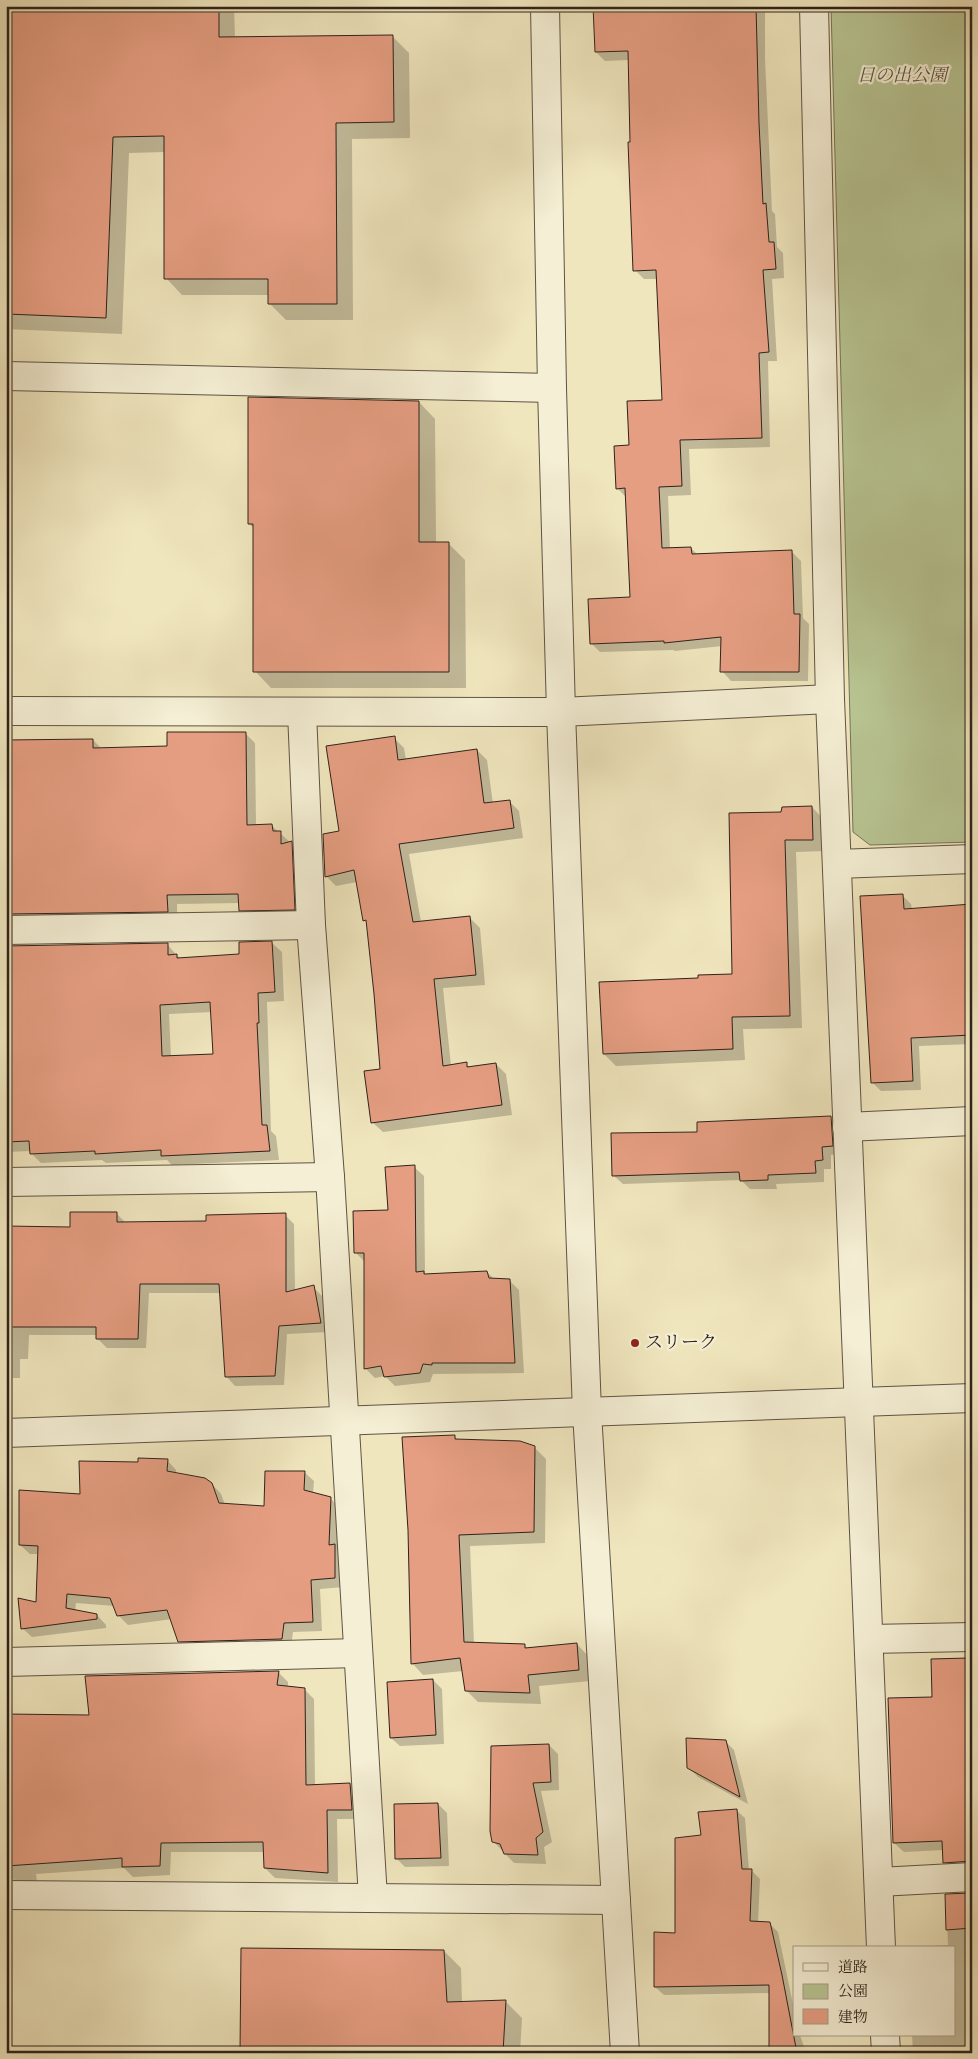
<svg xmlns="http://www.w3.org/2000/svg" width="978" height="2059" viewBox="0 0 978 2059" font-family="'Old Standard TT','Noto Serif JP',serif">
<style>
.green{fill:#b8c593;stroke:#747457}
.shadow{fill:#0003;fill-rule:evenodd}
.building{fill:#e69e82;stroke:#2f221b;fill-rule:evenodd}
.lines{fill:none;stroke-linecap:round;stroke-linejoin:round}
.minor-casing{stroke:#5f5344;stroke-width:30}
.minor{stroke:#f5efd5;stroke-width:28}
.poi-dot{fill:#8f2418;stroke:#f5efd5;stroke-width:2}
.labels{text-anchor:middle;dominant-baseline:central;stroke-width:4.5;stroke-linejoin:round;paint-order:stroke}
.park-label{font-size:18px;font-style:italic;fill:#58533f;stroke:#f5efd5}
.poi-label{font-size:18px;fill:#2f221b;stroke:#f5efd5;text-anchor:start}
</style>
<rect width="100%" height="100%" fill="#f0e6be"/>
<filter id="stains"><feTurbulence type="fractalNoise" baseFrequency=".004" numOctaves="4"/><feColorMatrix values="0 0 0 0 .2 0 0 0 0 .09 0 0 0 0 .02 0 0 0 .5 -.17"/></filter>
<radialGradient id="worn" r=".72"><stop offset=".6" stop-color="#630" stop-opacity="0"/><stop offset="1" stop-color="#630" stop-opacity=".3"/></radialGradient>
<path class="green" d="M831 6H972V842L870 845 853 832Z"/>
<g class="shadow">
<path d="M6 6H234L235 38 392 36 409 53 410 138 352 139 353 320H286L270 304V295H182L166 278 165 152 129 153 122 334 6 329Z"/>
<path d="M594 6H765V59L772 211 775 214 777 247 783 253 784 278 772 279 777 361H768L770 447 689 449 691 495 668 496 670 549 691 548 698 555 791 551 801 561 803 618 809 624 808 681H731L722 671V646L675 651 673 650 600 652 591 643 631 598 627 498 617 488 631 446 663 401 658 279H644L635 270 629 60 605 61 596 52Z"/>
<path d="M419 402 435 419 436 543H448L465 560 466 688H271L255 671 254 528 249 524Z"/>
<path d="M245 733 255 743 256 826H272L301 852 304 919 250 920 240 910V903L177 904V921L6 926V742L93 740 102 749 168 747Z"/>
<path d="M394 738 404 748 406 760 477 750 487 760 493 804 509 801 519 811 523 838 409 854 421 922 470 918 480 928 485 985 443 988 451 1066 466 1064 470 1068 496 1064 506 1074 512 1115 383 1132 372 1122 382 1070 367 923 364 920 357 882 336 886 326 876 340 832Z"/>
<path d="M812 807 824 820 825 851 796 852 802 1028 743 1029 745 1060 616 1066 604 1054 734 975 783 813Z"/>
<path d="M902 895 911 904 912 909 972 905V1044L919 1046 921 1090 881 1091 872 1082Z"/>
<path d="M272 943 282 952 284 1001 267 1002 271 1131 276 1136 279 1160 172 1165 167 1160 106 1163 102 1160 41 1163 31 1153V1151L6 1152V1056H11L6 946 167 944 180 959 240 956ZM212 1012 214 1055 171 1057 169 1014Z"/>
<path d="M831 1118 840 1127 841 1154 831 1155V1169H824V1182L776 1184 777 1189H750L741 1180 623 1184 614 1176 699 1133Z"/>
<path d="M414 1167 424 1176 425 1275 487 1272 495 1280 510 1281 519 1290 524 1373 433 1374 430 1382 395 1386 385 1376 375 1378 365 1368V1262L355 1252 389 1212Z"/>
<path d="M116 1213 126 1223H208L285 1215 294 1224 295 1291 313 1287 322 1296 329 1332 287 1334 284 1385 235 1386 226 1376 221 1293H149L146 1348H107L97 1338V1335H29L28 1359H20V1378H6V1228H71Z"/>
<path d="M455 1437 458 1440 534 1447 546 1459 545 1543 470 1546 474 1644 524 1645 528 1649 577 1644 588 1656 590 1681 539 1686 541 1704 478 1702 466 1690 463 1671 423 1675 412 1663Z"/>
<path d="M167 1460 176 1470V1474L212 1484 221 1494 225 1505 265 1507 304 1472 314 1481 313 1493 330 1498 340 1508 338 1549 344 1554V1587L320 1589 322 1631 293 1632 291 1648 188 1651 179 1641 172 1619 128 1625 118 1615 115 1606 76 1603 75 1611 97 1615 106 1625V1628L32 1637 22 1628 37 1603 38 1554H30L20 1545 81 1495 140 1463Z"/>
<path d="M968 1659 972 1663V1871L954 1872 945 1862 944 1850 904 1852 894 1843 934 1698Z"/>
<path d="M278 1672 288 1682V1687L304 1689 314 1699 315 1786 350 1784 360 1794 361 1819H337L338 1882 275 1878 265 1868V1852H171L170 1875 133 1877 124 1868 36 1874 37 1882 6 1879V1715L90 1716Z"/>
<path d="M433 1680 442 1689 444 1744 400 1746 391 1738Z"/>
<path d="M725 1741 734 1750 748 1804 698 1777 689 1768Z"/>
<path d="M549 1745 558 1754 559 1790 541 1791 552 1842 544 1847 546 1864 514 1863 493 1841Z"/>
<path d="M438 1804 447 1813 449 1866 405 1867 396 1858Z"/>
<path d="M736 1810 745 1818 749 1871H752L760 1879 758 1923H769L778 1932 794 2009V2035H800L806 2053H770V1993L664 1995 655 1987 676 1935 702 1836Z"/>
<path d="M972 1894V2053H913L912 2035H954V1948L898 1947 948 1945 946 1895Z"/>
<path d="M444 1951 461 1968 462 2003 506 2002 522 2018 520 2053H241Z"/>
</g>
<g class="building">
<path d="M6 6H219V37L393 35 394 122 336 123 337 304H268V279H164V136L113 137 106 318 6 314Z"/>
<path d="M593 6H756L759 123 763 204 766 203 769 242H774L776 269 763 270 769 352 759 353 762 438 680 440 682 486 659 487 662 548 691 547 692 554 792 550 794 614H800L799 672H720L721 637 664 643V641L590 644 588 599 630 597 625 488 616 489 614 446 629 445 627 401 662 400 656 270 633 271 628 142H630L628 51 595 52Z"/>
<path d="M248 397 419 401V542H449V672H253V524H248Z"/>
<path d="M167 732H246L247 825 272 824 273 831H281V844L292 841 295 910 239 911 238 894 167 895 168 912 6 914V740L93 739V748L167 746Z"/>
<path d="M395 736 398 760 477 749 484 803 510 800 514 828 399 844 413 922 470 916 476 975 434 979 443 1066 467 1062V1067L496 1063 502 1105 371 1123 364 1071 380 1069 374 994 366 920 363 921 354 870 325 877 323 834 339 831 326 746Z"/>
<path d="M812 806 813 840H785L790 1016 732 1017 733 1049 603 1054 599 982 698 978V975L732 974 729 813 781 812 782 807Z"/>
<path d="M903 894 904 909 972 904V1035L911 1038 913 1081 871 1083 860 896Z"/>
<path d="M272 941 275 992 258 993 259 1023H257L262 1125H267L270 1151 161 1156V1150L95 1154V1151L30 1154 29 1141 6 1142V1055H9L6 946 168 943V955L177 954V958L239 954V942ZM210 1002 213 1054 162 1056 160 1005Z"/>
<path d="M831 1116 833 1146 822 1147 823 1160 815 1161 816 1173 768 1175V1180L740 1181 739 1172 612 1176 611 1133 697 1132V1122Z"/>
<path d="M415 1165 416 1272 424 1271V1274L487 1271 489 1278 510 1279 515 1363H432V1365L423 1364 420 1373 384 1377 381 1366 364 1369V1253H354L353 1211 388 1210 385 1167Z"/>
<path d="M70 1212H117V1222L206 1221V1215L286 1213V1292L314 1285 321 1323 279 1326 275 1376 225 1377 219 1284H140L138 1339H96V1327H6V1226L70 1227Z"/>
<path d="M455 1435V1439L520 1441 535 1446 534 1532 459 1535 464 1642 525 1644V1648L577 1643 579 1670 528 1675 530 1693 465 1691 460 1658 411 1664 408 1530 402 1437Z"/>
<path d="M138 1458 168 1459 167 1471 205 1478 212 1483 219 1503 264 1506 265 1471H305L304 1490 331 1497 329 1545 335 1544V1578L311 1580 313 1622 284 1623 282 1639 178 1642 167 1610 117 1616 110 1598 67 1594 66 1608 97 1614V1619L21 1629 18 1598 36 1602 38 1546 19 1545V1490L80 1494 79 1461 138 1462Z"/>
<path d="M968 1658 972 1730V1861L943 1863 942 1841 893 1843 888 1698 932 1697 931 1659Z"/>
<path d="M279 1671 277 1685 305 1688 306 1785 350 1783 352 1810H327L328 1873 264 1868 263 1842 161 1843 160 1866 122 1867V1858L6 1866V1714L89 1715 85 1676Z"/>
<path d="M433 1679 436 1735 390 1738 387 1682Z"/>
<path d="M686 1738 726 1740 740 1797 687 1768Z"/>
<path d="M549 1744 551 1782 533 1783 543 1832 536 1838 538 1855 504 1854 500 1844 492 1842 490 1831 491 1746Z"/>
<path d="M438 1803 441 1858 395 1859 394 1804Z"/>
<path d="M737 1809 742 1869H752L750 1921 770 1922 782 1975 797 2053H769V1985L654 1987V1932L675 1933V1838L701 1835 698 1812Z"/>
<path d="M972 1893V1928L946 1930 945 1894Z"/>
<path d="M241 1948 444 1950 447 2002 506 2000 503 2053H240Z"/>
</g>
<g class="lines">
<defs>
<g id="minor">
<path d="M545 6 552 388 561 712 587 1412 625 2053"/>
<path d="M814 6 830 699 881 1948"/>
<path d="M6 376 552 388"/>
<path d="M6 711 561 712 830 699"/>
<path d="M302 712 311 925 330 1177 373 1898"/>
<path d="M837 864 972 859"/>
<path d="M6 930 311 925"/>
<path d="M847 1127 972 1121"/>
<path d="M6 1182 330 1177"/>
<path d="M6 1433 972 1398"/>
<path d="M869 1639 972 1637"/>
<path d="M6 1662 358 1653"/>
<path d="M879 1882 972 1877"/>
<path d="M6 1895 616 1900"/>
<path d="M885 2035 886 2053"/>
</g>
</defs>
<use href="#minor" class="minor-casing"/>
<use href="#minor" class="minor"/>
</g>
<circle class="poi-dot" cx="635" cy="1343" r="5"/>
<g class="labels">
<g class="park-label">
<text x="902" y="76">日の出公園</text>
</g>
<g class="poi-label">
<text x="645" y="1343">スリーク</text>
</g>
</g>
<rect width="978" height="2059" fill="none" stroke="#f0e6be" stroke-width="25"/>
<rect x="8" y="8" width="963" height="2044" fill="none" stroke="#2f221b" stroke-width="2.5"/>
<rect x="12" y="12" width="953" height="2034" fill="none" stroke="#2f221b"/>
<rect x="793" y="1946" width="162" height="90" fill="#f5efd5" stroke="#a69d8b"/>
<rect x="803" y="1963" width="25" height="8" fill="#f5efd5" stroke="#a69d8b"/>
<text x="838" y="1972" font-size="15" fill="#2f221b">道路</text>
<rect x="803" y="1984" width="25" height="15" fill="#b8c593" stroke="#a69d8b"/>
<text x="838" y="1996" font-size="15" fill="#2f221b">公園</text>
<rect x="803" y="2009" width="25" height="15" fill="#e69e82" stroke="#a69d8b"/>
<text x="838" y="2022" font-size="15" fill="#2f221b">建物</text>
<rect width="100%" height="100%" filter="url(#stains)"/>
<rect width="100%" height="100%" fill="url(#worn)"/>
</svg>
